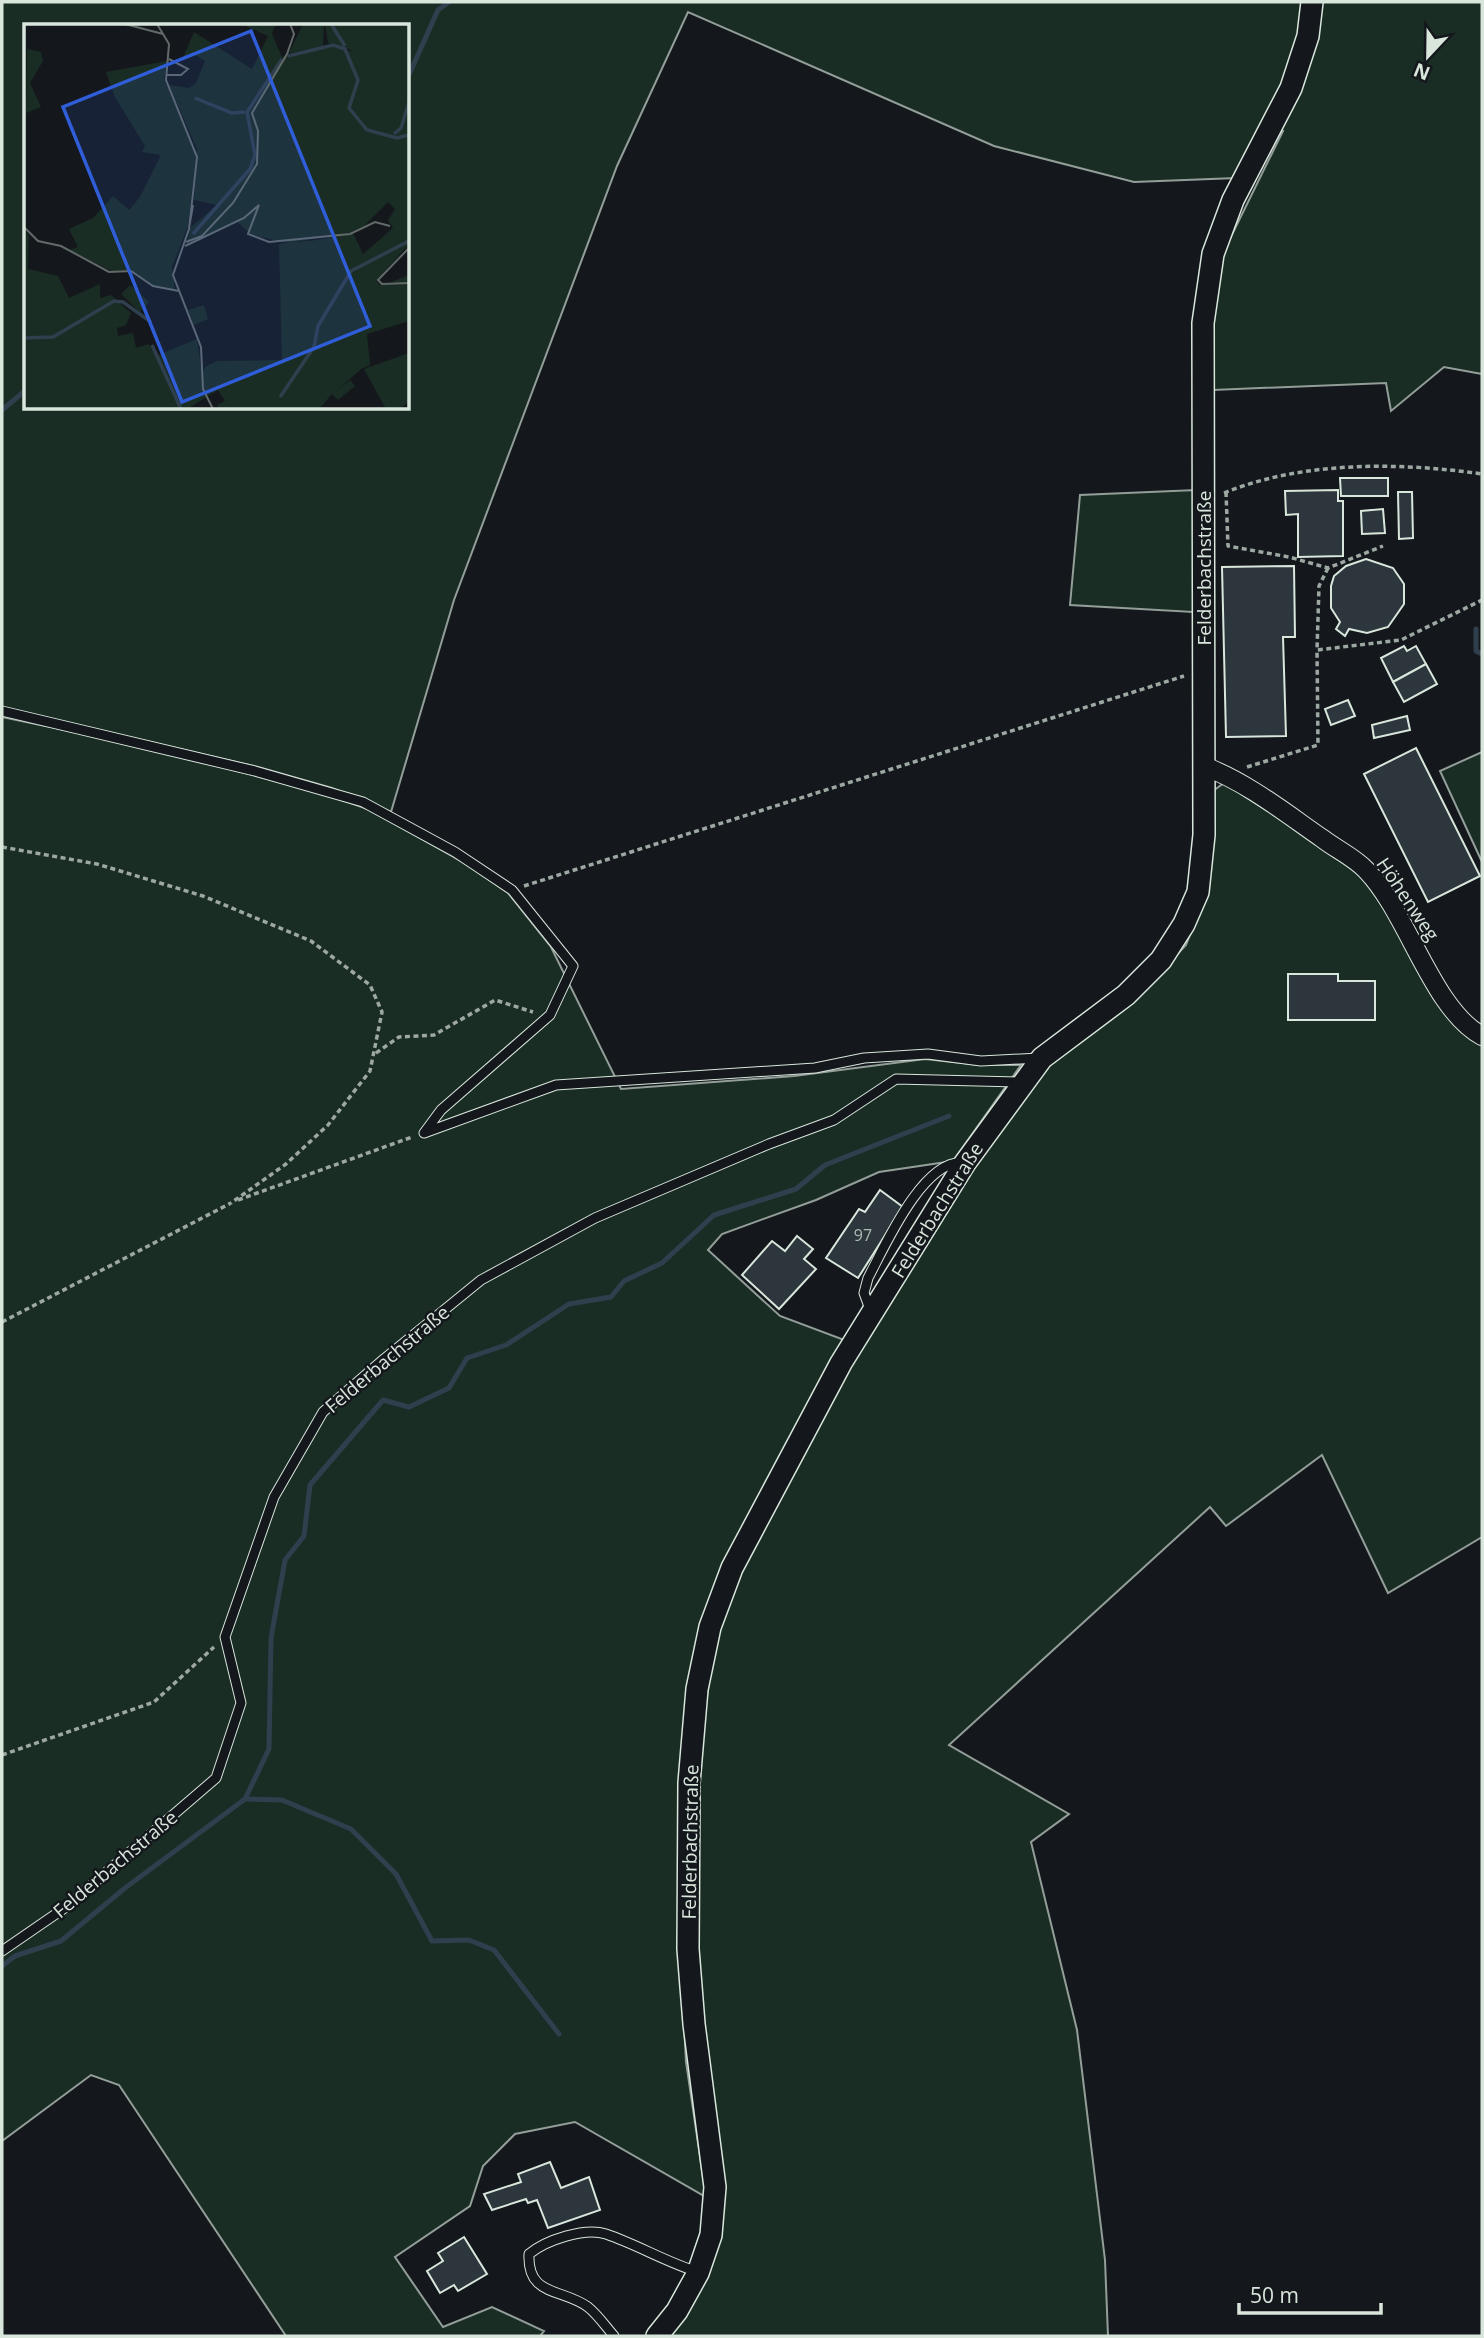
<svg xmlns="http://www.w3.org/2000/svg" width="1484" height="2338" viewBox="0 0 1484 2338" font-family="'Open Sans',sans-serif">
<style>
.green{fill:#1a2d24;stroke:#939e99;stroke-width:2;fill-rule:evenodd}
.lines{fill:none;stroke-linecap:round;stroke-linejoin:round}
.stream{stroke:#2f3f4d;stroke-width:5}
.building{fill:#2c363c;stroke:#d8e6dc;stroke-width:2}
.service-casing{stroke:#d8e6dc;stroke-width:11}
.minor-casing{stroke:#d8e6dc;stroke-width:20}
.tertiary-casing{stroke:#d8e6dc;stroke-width:24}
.path{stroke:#9da8a2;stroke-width:3.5;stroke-dasharray:5 3.5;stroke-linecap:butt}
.service{stroke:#14181c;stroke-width:9}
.minor{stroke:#14181c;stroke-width:18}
.tertiary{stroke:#14181c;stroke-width:21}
.labels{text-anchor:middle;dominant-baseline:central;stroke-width:5;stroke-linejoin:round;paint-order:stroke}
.number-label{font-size:16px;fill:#adbab4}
.street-label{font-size:19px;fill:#d8e6dc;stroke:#14181c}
.inset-river{fill:none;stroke:#2f3f4d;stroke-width:3.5}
.inset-road{fill:none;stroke:#626a69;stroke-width:2}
.view{fill:#305dd8;fill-opacity:0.15;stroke:#305dd8;stroke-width:3.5}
.inset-edge{fill:none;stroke:#d8e6dc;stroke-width:3.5}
</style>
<rect width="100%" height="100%" fill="#14181c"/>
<g class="green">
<path d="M2 2H1482V374L1444 367 1391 411 1386 383 1213 390 1211 318 1221 257 1283 131 1263 123 1236 178 1134 182 994 146 688 12 617 166 454 600 391 812 332 788 258 767 2 708ZM26 26H408V408H26Z"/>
<path d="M1196 490 1193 612 1070 605 1080 495Z"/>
<path d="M2 717 123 742 326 794 370 810 466 864 508 893 551 947 621 1089 794 1076 925 1059 980 1065H1021L953 1161 879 1172 816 1200 722 1234 708 1250 780 1316 847 1341 701 1627 680 1945 686 2062 706 2197 575 2122 515 2134 483 2166 470 2206 395 2257 443 2327 492 2307 544 2331 540 2336H286L119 2085 91 2075 2 2141Z"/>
<path d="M1482 752V862L1440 771Z"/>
<path d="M1224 783 1328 850 1361 876 1482 1044V1537L1388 1593 1322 1455 1226 1526 1210 1507 949 1745 1069 1814 1031 1842 1077 2030 1105 2260 1108 2336H669L717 2251 695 1957 698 1804 704 1716 714 1648 738 1577 842 1377 962 1184 1042 1070 1155 978 1186 945 1206 893 1213 791Z"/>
</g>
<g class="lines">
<g class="stream">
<path d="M408 77 438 10 449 2"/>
<path d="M2 410 26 390"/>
<path d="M1476 629V651L1482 654"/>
<path d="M245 1799 282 1800 351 1829 396 1874 432 1941 469 1940 494 1950 559 2034"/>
<path d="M2 1966 15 1956 61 1941 125 1888 245 1799 269 1749 271 1638 285 1560 304 1536 310 1485 383 1400 409 1407 449 1388 467 1358 506 1345 569 1304 611 1297 624 1281 662 1263 714 1215 796 1189 825 1165 949 1116"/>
</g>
</g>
<g class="building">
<path d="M1340 478H1388V496H1341Z"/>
<path d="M1338 490V501H1343V556L1298 557V514L1286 515 1285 491Z"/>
<path d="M1398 492H1412L1413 538 1399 539Z"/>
<path d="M1383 509 1385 533 1362 534 1361 511Z"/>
<path d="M1366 559 1393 568 1404 584V604L1388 627 1367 633 1349 629 1345 636 1336 629 1340 622 1331 608V586L1334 576 1346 566Z"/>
<path d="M1294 566 1295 637H1283L1286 736 1226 737 1222 567Z"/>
<path d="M1404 646 1407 651 1416 646 1426 664 1393 682 1381 658Z"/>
<path d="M1426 664 1437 684 1404 702 1393 682Z"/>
<path d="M1348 700 1355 716 1331 725 1325 709Z"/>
<path d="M1407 716 1410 730 1374 738 1372 725Z"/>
<path d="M1416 748 1480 876 1428 902 1364 774Z"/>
<path d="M1288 974H1338V981H1375V1020H1288Z"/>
<path d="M880 1190 903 1207 858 1278 826 1258 859 1209 865 1212Z"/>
<path d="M797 1236 813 1249 804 1259 816 1269 779 1309 742 1275 772 1241 785 1251Z"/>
<path d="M550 2162 561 2188 589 2177 600 2210 548 2228 537 2200 528 2203 526 2199 492 2210 484 2194 521 2182 518 2174Z"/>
<path d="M464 2237 487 2274 458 2291 454 2285 440 2293 427 2271 443 2261 438 2253Z"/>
</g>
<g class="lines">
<defs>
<g id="service">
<path d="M2 711 255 771 363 802 455 852 512 890 573 966 550 1015 441 1110 424 1133 556 1085 815 1068 864 1058 928 1054 981 1061 1039 1058"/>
<path d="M871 1312 864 1293 868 1278C884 1248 923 1159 963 1163"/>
<path d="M2 1951 66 1907 216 1778 241 1703 225 1637 274 1497 323 1412 384 1359 481 1280 595 1218 769 1144 834 1120 896 1079 1021 1082"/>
<path d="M614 2336C606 2327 598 2315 588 2307 562 2288 527 2297 529 2254 546 2240 585 2227 606 2234 638 2245 666 2262 698 2272"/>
</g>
<path id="minor" d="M1204 766C1248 783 1284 812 1323 839 1336 849 1355 858 1366 870 1408 913 1432 1009 1482 1036"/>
<path id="tertiary" d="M657 2336 677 2311 698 2273 711 2235 715 2187 694 2024 688 1949 689 1783 697 1689 710 1627 732 1568 841 1363 965 1163 1042 1058 1126 995 1161 960 1184 924 1198 892 1204 835 1203 323 1213 254 1233 200 1291 88 1308 36 1312 2"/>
</defs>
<use href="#service" class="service-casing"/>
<use href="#minor" class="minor-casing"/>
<use href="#tertiary" class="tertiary-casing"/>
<g class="path">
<path d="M1226 492 1228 546 1289 557 1328 568 1383 546"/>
<path d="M1224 493C1302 461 1399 462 1482 474"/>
<path d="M1328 568 1319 586 1317 650 1401 640 1482 600"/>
<path d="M1247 767 1318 745 1317 650"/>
<path d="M2 847 97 864 203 896 311 941 370 985 382 1012 370 1071 328 1125 286 1164 231 1203"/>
<path d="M524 886 1184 676"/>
<path d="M376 1053 399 1037 434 1035 495 1000 533 1012"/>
<path d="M238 1200 412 1137"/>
<path d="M2 1322 231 1203"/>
<path d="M2 1755 154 1702 214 1647"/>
</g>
<use href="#service" class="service"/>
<use href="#minor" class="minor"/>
<use href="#tertiary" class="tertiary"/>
</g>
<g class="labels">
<g class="number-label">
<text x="863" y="1235">97</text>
</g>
<g class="street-label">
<text transform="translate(1204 568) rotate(-90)">Felderbachstraße</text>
<text transform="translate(1408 899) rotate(56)">Höhenweg</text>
<text transform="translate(937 1210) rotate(-58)">Felderbachstraße</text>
<text transform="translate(387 1359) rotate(-40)">Felderbachstraße</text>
<text transform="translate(690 1842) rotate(-89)">Felderbachstraße</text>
<text transform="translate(115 1864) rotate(-40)">Felderbachstraße</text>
</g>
</g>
<g transform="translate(24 24)">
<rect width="385" height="385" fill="#14181c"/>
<path d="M217 0H251L248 10 258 33 297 23 265 29 279 0H300L299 23 309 21 328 28 325 25 304 19 301 0H385V220L352 257 356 261 373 259 367 258 385 251V297L343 310 346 341 337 345 311 368 326 356 331 362 314 376 308 370 295 385H195L193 381 201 377 194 366 163 385H0V205L5 212 4 245 34 252 45 274 76 260V274L87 271 107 289 102 301 93 304 94 312 109 309 112 324 125 320 132 332 173 315 178 351 181 343 193 337 258 336 255 220 264 219 228 211 212 197 163 220 166 204 193 181 170 176 173 125 145 61 165 64 172 59 181 37 171 31 158 36 170 8 228 45 244 12ZM364 178 371 185 364 196 369 204 339 230 329 209 293 216 265 219 325 209 340 202ZM3 25 17 28 19 37 6 59 17 83 2 89ZM143 37 140 55 172 131 164 202 148 243 151 266 129 261 107 246 88 247 45 226 54 223 45 205 69 194 89 172 105 186 116 173 137 131 118 128 121 122 91 73 82 48ZM106 261 125 278 116 288 97 270ZM180 281 184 295 170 301 164 286ZM385 329V377L376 385H362L340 345Z" fill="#1a2d24" fill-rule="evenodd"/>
<path class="inset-river" d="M307 0 321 22M264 32 309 21 321 25 334 56 325 84 343 106 373 114 385 111M171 74 208 89 221 88M370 110 377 104 385 78M169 210 226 145 231 131 223 88 258 35M0 314 29 313 90 277 99 278 127 298M128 321 157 385M256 373 290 323 294 302 327 247 385 217"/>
<path class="inset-road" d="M101 0 139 10M133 0 145 20 142 56 173 133 165 205 149 251 177 323 179 365 189 385M143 51H157L164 45 145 35M0 203 14 217 37 222 85 248 107 247 129 262 155 267M165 204 169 181M162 218 178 212 209 179 233 140 234 107 228 89 263 30 270 10 266 0M161 222 220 194 235 181 224 210 245 218 326 210 351 198 366 202M385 224 354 256 358 260 385 259"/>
<path class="view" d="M227 7 346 302 158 378 39 83Z"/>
<rect width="385" height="385" class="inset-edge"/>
</g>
<rect width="1484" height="2338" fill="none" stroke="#d8e6dc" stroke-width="7"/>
<g transform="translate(1428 56) rotate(202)" stroke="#14181c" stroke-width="5" paint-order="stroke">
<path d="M0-5L12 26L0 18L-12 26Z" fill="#d8e6dc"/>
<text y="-10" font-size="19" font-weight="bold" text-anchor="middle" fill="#d8e6dc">N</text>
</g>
<path d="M1239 2303v10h142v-10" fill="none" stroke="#d8e6dc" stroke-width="3.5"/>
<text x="1250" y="2303" font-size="21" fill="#d8e6dc" stroke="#14181c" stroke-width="5" paint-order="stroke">50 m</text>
</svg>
